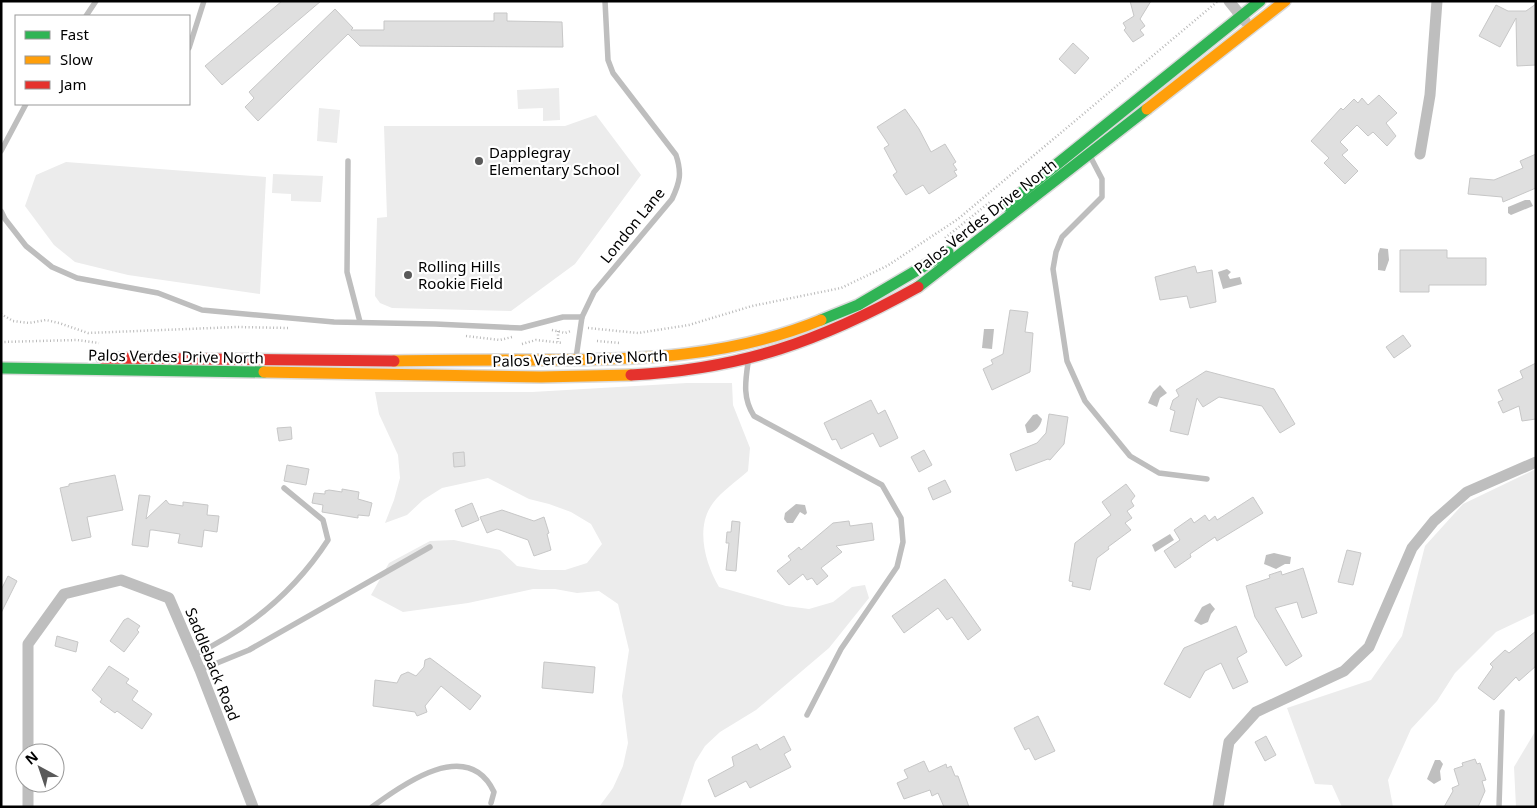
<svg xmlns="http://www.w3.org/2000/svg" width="1537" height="808" viewBox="0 0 1537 808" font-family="'Noto Sans',sans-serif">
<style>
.green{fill:#ececec}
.water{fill:#bfbfbf}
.building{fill:#dfdfdf;stroke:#c7c7c7}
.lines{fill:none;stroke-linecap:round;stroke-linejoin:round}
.fast-casing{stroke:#dbdbdb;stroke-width:14}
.slow-casing{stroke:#dbdbdb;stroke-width:14}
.jam-casing{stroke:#dbdbdb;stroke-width:14}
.path{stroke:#b9b9b9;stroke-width:2.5;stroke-dasharray:1 2.5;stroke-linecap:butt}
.lane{stroke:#bebebe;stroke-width:5.5}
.street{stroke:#bebebe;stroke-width:11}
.fast{stroke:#30b455;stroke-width:11}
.slow{stroke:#ff9f0a;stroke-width:11}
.jam{stroke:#e5322d;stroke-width:11}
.poi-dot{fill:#595959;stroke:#fff;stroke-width:2}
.labels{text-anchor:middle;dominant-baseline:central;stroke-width:4.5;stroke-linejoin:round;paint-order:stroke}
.poi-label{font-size:15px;fill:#000;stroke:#fff;text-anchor:start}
.street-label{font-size:15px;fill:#000;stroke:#fff}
</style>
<rect width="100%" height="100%" fill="#fff"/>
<g class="green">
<path d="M559 88 560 120 543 121V108L518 109 517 90Z"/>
<path d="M319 108 340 110 337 143 317 141Z"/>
<path d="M596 115 641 175 575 264 511 311 392 308 380 303 375 296 377 218 387 217 384 126H565Z"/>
<path d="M66 162 266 177 260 294 128 275 75 262 54 245 25 206 36 175Z"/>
<path d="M273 174 323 176 321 202 291 201V194L272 193Z"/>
<path d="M687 383H732L733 405 750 448 748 471C737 481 722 491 713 503 695 527 705 563 719 587L786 606 809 609 833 602 852 587 865 585 869 598 829 648 756 710 720 732 705 746 695 762 680 807H599L613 788 623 766 628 743 622 696 629 650 618 604 599 591 577 593 555 589H533L468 603 403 612 371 595 389 563 430 541 454 540 500 550 517 566 541 570H565L587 563 602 544 591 524 571 512 549 504 529 499 488 478 442 488 423 500 407 515 385 523 394 500 400 478 398 455 379 414 375 392H532Z"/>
<path d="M1536 469V613L1496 632 1455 673 1437 701 1411 729 1388 780 1393 807H1342L1332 785 1315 784 1287 708 1371 680 1402 636 1425 546 1463 504Z"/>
<path d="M1536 730V807H1516L1514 767Z"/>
</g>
<g class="water">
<path d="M1525 200H1530L1533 206 1511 215 1508 213V207Z"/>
<path d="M1380 248 1388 249 1389 260 1385 271 1378 270V254Z"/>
<path d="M1227 269 1231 272 1228 275 1230 279 1240 277 1242 284 1223 289 1218 272Z"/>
<path d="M984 329H994L992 349 982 348Z"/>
<path d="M1160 385 1167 393 1160 398 1157 407 1148 403 1153 392Z"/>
<path d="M1037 414 1042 419C1041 426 1034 434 1027 433L1025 425 1033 415Z"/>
<path d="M796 504 805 505 807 513 805 515 800 512 793 523H787L784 519 785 513Z"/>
<path d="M1170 534 1174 540 1155 552 1152 545Z"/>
<path d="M1274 553 1291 557 1290 564H1285L1276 569 1264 564 1266 555Z"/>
<path d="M1210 603 1215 609 1211 614 1208 622 1201 625 1194 621 1202 607Z"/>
<path d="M1435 760H1440L1443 764 1440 771 1441 780 1434 784 1427 779Z"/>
</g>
<g class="building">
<path d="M282 1H321L222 85 205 66Z"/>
<path d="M1130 1H1151L1140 19 1145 26 1140 30 1144 35 1133 42 1124 30 1126 28 1123 23 1134 16Z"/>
<path d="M1536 4V65L1517 66 1516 18 1500 47 1479 36 1496 5 1508 11H1526Z"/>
<path d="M335 9 353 28 351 30H384V21H494V13H507V21L562 22 563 47 360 46 348 34 258 121 245 107 254 98 249 92Z"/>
<path d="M1073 43 1089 58 1075 74 1059 59Z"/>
<path d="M1379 95 1397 113 1386 123 1396 136 1387 146 1373 132 1368 136 1357 125 1340 142 1348 150 1342 155 1358 171 1345 184 1324 163 1329 158 1311 141 1341 108 1343 110 1354 99 1358 103 1362 98 1368 105Z"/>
<path d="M905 109 919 129 931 152 945 144 956 162 953 164 957 170 954 171 957 176 929 194 923 185 906 195 893 175 897 172 884 148 889 145 877 127Z"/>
<path d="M1536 154V188L1503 202 1502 197 1468 194 1470 178 1494 180 1523 168 1520 161Z"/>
<path d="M1400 250H1447V258H1486V285H1429V292H1400Z"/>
<path d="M1195 266 1197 273 1212 270 1216 302 1190 308 1187 296 1160 300 1155 277Z"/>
<path d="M1010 310 1028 312 1025 332 1033 333 1030 372 992 390 983 369 993 364 991 360 1003 354Z"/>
<path d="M1403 335 1411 346 1394 358 1386 347Z"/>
<path d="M1536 363V419L1522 421 1519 406 1503 413 1498 402 1503 400 1498 390 1523 378 1520 371Z"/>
<path d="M1206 371 1274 389 1295 424 1280 433 1262 406 1219 397 1203 407 1197 398 1188 435 1170 431 1175 411 1170 409 1173 400 1179 396 1176 390Z"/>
<path d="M871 400 878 414 885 410 898 438 880 447 873 433 841 449 836 439 832 440 824 423Z"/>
<path d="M1049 414 1068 417 1064 444 1050 460 1048 459 1016 471 1010 454 1037 443 1046 433Z"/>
<path d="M291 427 292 439 279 441 277 428Z"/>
<path d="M924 450 932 465 919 472 911 457Z"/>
<path d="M464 452 465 466 454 467 453 453Z"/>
<path d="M287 465 309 469 306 485 284 481Z"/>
<path d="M115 475 123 510 87 517 91 537 72 541 60 488 69 486V484Z"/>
<path d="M945 480 951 492 933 500 928 488Z"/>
<path d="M1126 484 1135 496 1131 501 1134 506 1127 511 1132 518 1125 523 1131 530 1108 547 1109 549 1097 558 1090 590 1072 586 1073 582 1069 581 1075 543 1111 515 1102 502Z"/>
<path d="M342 489 359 492 358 499 372 503 369 516 358 515V518L322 512 323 505 312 503 314 493 325 494V491L329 490 342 492Z"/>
<path d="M139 495 150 496 146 519 166 500 169 504 183 506V502L208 505 207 515 219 516 217 532 204 530 202 547 178 543 180 534 153 530H150L148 547 132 545Z"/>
<path d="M1253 497 1263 513 1217 541 1215 537 1190 554 1191 557 1175 568 1164 551 1180 540 1174 530 1191 518 1194 523 1205 515 1209 521 1215 516 1217 520Z"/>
<path d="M472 503 479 520 462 527 455 510Z"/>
<path d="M502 510 534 521 544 517 549 533 547 534 551 550 534 556 528 540 497 529 487 533 480 517Z"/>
<path d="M732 521 740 522 736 571 726 570 729 543H726L727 532H731Z"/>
<path d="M849 521 850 526 872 523 874 540 836 546 842 552 821 568 828 576 817 585 812 578 807 580 803 574 789 585 777 571 791 560 788 556 799 547 801 550 833 523Z"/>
<path d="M1347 550 1361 553 1353 585 1338 582Z"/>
<path d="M1303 568 1317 613 1302 618 1297 602 1275 608 1302 656 1286 666 1255 617 1246 586 1270 578 1269 575 1281 571 1282 575Z"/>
<path d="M8 576 17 581 1 613V590Z"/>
<path d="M945 579 981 630 968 640 952 617 947 620 938 608 904 633 892 616Z"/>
<path d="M128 618 140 626 137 630 139 632 124 652 110 641 124 620Z"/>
<path d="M1236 626 1247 652 1237 658 1248 682 1233 689 1221 663 1205 671 1190 698 1164 684 1184 648Z"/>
<path d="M1536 631V666L1519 681 1516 677 1494 700 1478 688 1493 667 1490 664 1505 650 1509 653Z"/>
<path d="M57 636 78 642 76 652 55 646Z"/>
<path d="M430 658 481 696 470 710 441 686 425 706 427 712 417 716 415 712 373 706 375 680 397 683 401 675 408 672 416 676 424 667 425 660Z"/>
<path d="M544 662 595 667 593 693 542 688Z"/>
<path d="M109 666 129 679 126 683 138 691 132 700 152 714 142 729 117 711 115 713 100 702 102 699 92 690Z"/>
<path d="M1038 716 1055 751 1035 760 1029 748 1025 750 1014 728Z"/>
<path d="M784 736 791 750 784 754 791 767 750 788 746 781 715 797 708 780 734 766 732 757 757 744 760 750Z"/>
<path d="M1266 736 1276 755 1265 761 1255 742Z"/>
<path d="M1475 759 1477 764 1480 763 1486 780 1482 781 1485 791 1478 807H1444L1453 791 1452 788 1459 785 1454 769 1463 766 1462 763Z"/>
<path d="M924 761 929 772 946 764 947 768 951 766 955 776H958L969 807H944L938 793 932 796 930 790 904 799 897 783 908 778 904 770Z"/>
</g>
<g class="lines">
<defs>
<g id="fast">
<path d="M1005 206 1260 1"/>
<path d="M918 287 1147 109"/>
<path d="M821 320 858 305 948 252"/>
<path d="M1 368 264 372"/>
</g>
<g id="slow">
<path d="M1147 109 1285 1"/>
<path d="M394 361C444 360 495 360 545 360 641 360 731 357 821 320"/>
<path d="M264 372 541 377 631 375"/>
</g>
<g id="jam">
<path d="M102 358 394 361"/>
<path d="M631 375C742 369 821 341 918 287"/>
</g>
</defs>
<use href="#fast" class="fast-casing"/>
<use href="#slow" class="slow-casing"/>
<use href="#jam" class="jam-casing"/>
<g class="path">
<path d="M945 238 990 202"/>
<path d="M1 314 13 321 29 323 46 320 59 323 88 333 237 327 288 328"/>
<path d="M588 328 638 333 689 325 752 306 841 288 887 266 958 219 1218 1"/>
<path d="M552 330 565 333 571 331"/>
<path d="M558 331V342"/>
<path d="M466 336 500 340 512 337"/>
<path d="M597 341 620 343"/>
<path d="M1 342 77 340 99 343"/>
<path d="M522 344 536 340 563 343"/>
</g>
<g class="lane">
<path d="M86 16 96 1"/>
<path d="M189 48 204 1"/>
<path d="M1 151 26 104"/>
<path d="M1090 156 1102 179V197L1062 237 1056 252 1053 269 1067 361 1085 401 1130 456 1159 473 1207 479"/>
<path d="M348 161 347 272 360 322"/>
<path d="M1 211 5 219 26 246 52 267 77 278 158 293 202 310 334 322 435 324 521 328 563 317H582"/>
<path d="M576 358 582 317 594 292 672 199C680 182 682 173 676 155L613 73 608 60 605 1"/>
<path d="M748 363C745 383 743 399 754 416L882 485 901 518 903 542 897 567 841 649 807 715"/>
<path d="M194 655C249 629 295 591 328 540L323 520 284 488"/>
<path d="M200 670 249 650 430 547"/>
<path d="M372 807C403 784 468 737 494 792L491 803"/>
<path d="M1499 807 1502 712"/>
</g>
<g class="street">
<path d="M1229 1 1245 21"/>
<path d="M1420 154 1430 95 1437 1"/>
<path d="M28 753V644L64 594 121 580 169 598 200 670 253 807"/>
<path d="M28 783V807"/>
<path d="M1218 807 1229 742 1256 712 1344 671 1369 647 1412 548 1434 521 1467 492 1536 462"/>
</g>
<use href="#fast" class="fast"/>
<use href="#slow" class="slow"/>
<use href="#jam" class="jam"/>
</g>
<g class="poi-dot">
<circle cx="479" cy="161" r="5"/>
<circle cx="408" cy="275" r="5"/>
</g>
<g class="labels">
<g class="poi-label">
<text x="489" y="152">Dapplegray<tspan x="489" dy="17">Elementary School</tspan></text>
<text x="418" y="266">Rolling Hills<tspan x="418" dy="17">Rookie Field</tspan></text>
</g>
<g class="street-label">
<text transform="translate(985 216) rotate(-38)">Palos Verdes Drive North</text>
<text transform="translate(632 225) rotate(-51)">London Lane</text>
<text transform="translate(176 356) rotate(1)">Palos Verdes Drive North</text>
<text transform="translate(580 358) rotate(-2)">Palos Verdes Drive North</text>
<text transform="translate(213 664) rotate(68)">Saddleback Road</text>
</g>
</g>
<rect width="1537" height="808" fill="none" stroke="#000000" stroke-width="5"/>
<rect x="15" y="15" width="175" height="90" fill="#ffffff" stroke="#999999"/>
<rect x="25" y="31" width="25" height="8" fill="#30b455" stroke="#999999"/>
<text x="60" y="40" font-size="15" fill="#000000">Fast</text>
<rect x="25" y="56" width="25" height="8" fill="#ff9f0a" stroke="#999999"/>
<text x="60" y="65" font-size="15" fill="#000000">Slow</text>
<rect x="25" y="81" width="25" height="8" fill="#e5322d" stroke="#999999"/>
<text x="60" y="90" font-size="15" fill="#000000">Jam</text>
<g transform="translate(40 768) rotate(320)"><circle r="24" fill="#ffffff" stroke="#999999"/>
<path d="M0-4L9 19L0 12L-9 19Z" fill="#595959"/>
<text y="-8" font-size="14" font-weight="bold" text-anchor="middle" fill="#000000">N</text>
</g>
</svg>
